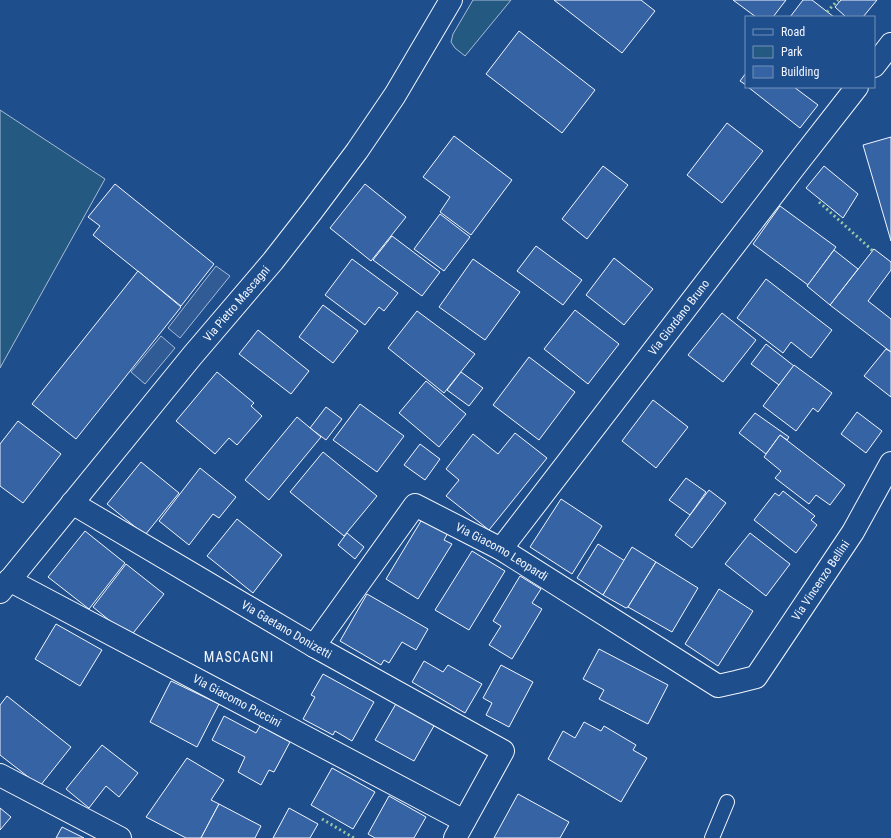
<svg xmlns="http://www.w3.org/2000/svg" width="891" height="838" viewBox="0 0 891 838" font-family="'Roboto Condensed',sans-serif">
<style>
.green{fill:#245a82;stroke:#a8bbd7}
.parking{fill:#305b95;stroke:#a8bbd7}
.building{fill:#3563a3;stroke:#f2f6ff}
.lines{fill:none;stroke-linecap:round;stroke-linejoin:round}
.service-casing{stroke:#f2f6ff;stroke-width:16}
.minor-casing{stroke:#f2f6ff;stroke-width:24}
.tertiary-casing{stroke:#f2f6ff;stroke-width:24}
.service{stroke:#1f4e8c;stroke-width:14}
.minor{stroke:#1f4e8c;stroke-width:22}
.tertiary{stroke:#1f4e8c;stroke-width:22}
.hedge{stroke:#97c8a6;stroke-width:3;stroke-dasharray:2 3;stroke-linecap:butt}
.labels{text-anchor:middle;dominant-baseline:central;stroke-width:3;stroke-linejoin:round;paint-order:stroke}
.street-label{font-size:12px;fill:#f2f6ff;stroke:#1f4e8c}
.quarter-label{font-size:14px;letter-spacing:1px;fill:#f2f6ff;stroke:#1f4e8c}
</style>
<rect width="100%" height="100%" fill="#1f4e8c"/>
<g class="green">
<path d="M473 0H511L465 56 455 48 451 42 453 34Z"/>
<path d="M0 110 105 179 0 368Z"/>
</g>
<g class="parking">
<path d="M216 266 230 276 180 338 168 328Z"/>
<path d="M161 336 175 348 145 384 131 372Z"/>
</g>
<g class="building">
<path d="M554 0H641L655 11 622 53Z"/>
<path d="M733 0H786L773 17H756Z"/>
<path d="M803 0H812L834 17H790Z"/>
<path d="M841 0H877L863 17H846L835 7Z"/>
<path d="M519 31 595 90 562 133 486 74Z"/>
<path d="M746 73V85L740 81Z"/>
<path d="M748 87H794L818 105 800 128Z"/>
<path d="M727 123 763 151 722 203 687 175Z"/>
<path d="M454 136 512 180 471 235 440 212 450 197 423 177Z"/>
<path d="M891 137V241L863 145Z"/>
<path d="M603 166 628 185 587 239 562 219Z"/>
<path d="M824 166 858 194 843 218 806 188Z"/>
<path d="M115 184 214 264 181 306 93 235 100 226 88 217Z"/>
<path d="M365 184 406 217 371 261 330 228Z"/>
<path d="M780 206 836 247 808 285 753 244Z"/>
<path d="M440 214 470 237 444 271 414 249Z"/>
<path d="M392 236 440 272 422 296 373 260Z"/>
<path d="M536 246 582 280 563 305 517 271Z"/>
<path d="M874 249 891 262V270L868 301 891 319V352L830 305Z"/>
<path d="M834 250 858 269 830 305 807 286Z"/>
<path d="M614 258 653 289 624 325 586 295Z"/>
<path d="M352 259 398 293 384 311 379 307 365 325 325 295Z"/>
<path d="M473 259 520 292 485 340 439 307Z"/>
<path d="M138 271 181 307 76 439 32 404Z"/>
<path d="M766 279 832 330 811 358 791 342 783 353 737 318Z"/>
<path d="M323 305 358 331 333 363 299 337Z"/>
<path d="M575 310 619 344 588 384 544 349Z"/>
<path d="M417 311 475 354 444 393 388 348Z"/>
<path d="M722 313 756 340 723 382 688 355Z"/>
<path d="M258 330 309 371 291 394 239 354Z"/>
<path d="M766 344 794 366 779 385 751 364Z"/>
<path d="M886 349 891 352V397L864 376Z"/>
<path d="M529 357 575 392 539 440 493 405Z"/>
<path d="M794 365 832 393 818 412 813 408 796 431 763 406Z"/>
<path d="M217 372 254 403 251 406 262 416 237 445 229 438 215 454 176 421Z"/>
<path d="M461 372 483 388 469 406 447 390Z"/>
<path d="M426 381 466 414 439 447 399 413Z"/>
<path d="M653 400 688 427 656 468 622 441Z"/>
<path d="M360 404 404 436 377 472 333 440Z"/>
<path d="M326 407 342 419 326 440 310 428Z"/>
<path d="M857 412 882 431 866 453 841 434Z"/>
<path d="M755 413 789 437 787 440 780 435 766 454 739 433Z"/>
<path d="M297 417 321 437 269 500 245 480Z"/>
<path d="M18 421 61 454 23 503 0 486V444Z"/>
<path d="M515 433 547 458 489 530 446 496 459 480 446 469 473 434 498 454Z"/>
<path d="M780 435 845 485 830 505 816 495 809 504 775 478 781 471 764 457Z"/>
<path d="M420 444 440 459 425 480 404 465Z"/>
<path d="M323 452 377 496 344 536 290 492Z"/>
<path d="M141 462 179 493 145 535 107 504Z"/>
<path d="M200 468 236 497 219 518 213 514 189 545 159 521Z"/>
<path d="M686 478 706 492 690 515 669 500Z"/>
<path d="M709 490 726 503 692 548 675 535Z"/>
<path d="M783 491 815 516 811 520 817 525 796 553 754 520 775 493 779 496Z"/>
<path d="M561 499 602 526 572 574 530 547Z"/>
<path d="M424 516 449 531 444 540 452 544 418 599 386 579Z"/>
<path d="M237 519 282 555 253 593 207 556Z"/>
<path d="M85 531 125 563 89 609 48 577Z"/>
<path d="M347 533 364 547 355 559 338 545Z"/>
<path d="M750 533 790 564 766 596 725 564Z"/>
<path d="M598 544 625 561 603 595 577 578Z"/>
<path d="M632 547 656 562 628 607 626 608 603 595Z"/>
<path d="M472 551 505 571 469 630 435 610Z"/>
<path d="M656 562 698 588 672 632 628 607Z"/>
<path d="M126 564 164 594 130 637 93 607Z"/>
<path d="M520 576 541 589 532 603 542 609 512 659 489 645 501 626 493 621Z"/>
<path d="M719 589 753 611 718 666 685 644Z"/>
<path d="M367 594 428 629 416 650 402 642 389 663 384 660 381 665 340 641Z"/>
<path d="M56 624 102 650 80 686 35 659Z"/>
<path d="M599 649 668 685 648 724 599 699 604 690 583 679Z"/>
<path d="M424 661 443 672 448 665 482 684 465 713 412 682Z"/>
<path d="M501 665 533 682 509 727 486 715 492 703 483 698Z"/>
<path d="M323 674 374 702 352 741 335 731 333 735 303 719 315 697 311 695Z"/>
<path d="M171 681 219 704 197 747 150 722Z"/>
<path d="M7 696 71 747 40 786 0 755V705Z"/>
<path d="M397 702 435 724 414 761 375 740Z"/>
<path d="M224 716 256 733 260 726 290 742 274 772 269 770 261 785 238 772 245 757 212 740Z"/>
<path d="M584 722 601 731 604 726 636 745 633 750 647 758 621 802 548 759 563 731 575 738Z"/>
<path d="M102 745 138 773 119 797 106 786 89 808 66 789Z"/>
<path d="M187 758 224 780 211 800 219 804 201 838H186L146 817Z"/>
<path d="M332 768 375 792 353 829 311 805Z"/>
<path d="M518 794 569 822 560 838H494Z"/>
<path d="M389 796 426 817 414 838H375L368 834Z"/>
<path d="M219 804 261 826 255 838H201Z"/>
<path d="M0 808 11 817 0 830Z"/>
<path d="M289 808 318 824 310 838H273Z"/>
<path d="M62 827 84 838H56Z"/>
</g>
<g class="lines">
<defs>
<path id="service" d="M712 838 727 802"/>
<g id="minor">
<path d="M874 66 891 44"/>
<path id="s1" d="M72 503 314 646 503 751 455 838"/>
<path id="s2" d="M501 549 796 165 857 87"/>
<path id="s3" d="M9 580 464 821"/>
<path id="s4" d="M314 646 415 505 501 549 718 686 736 682 756 677 853 532 891 463"/>
<path d="M0 775 120 838"/>
</g>
<g id="tertiary">
<path id="s5" d="M0 592 192 356 273 261 312 211 357 151 395 95 451 0"/>
</g>
</defs>
<use href="#service" class="service-casing"/>
<use href="#minor" class="minor-casing"/>
<use href="#tertiary" class="tertiary-casing"/>
<use href="#service" class="service"/>
<use href="#minor" class="minor"/>
<use href="#tertiary" class="tertiary"/>
<g class="hedge">
<path d="M827 12 838 0"/>
<path d="M819 202 873 251"/>
<path d="M322 819 354 838"/>
</g>
</g>
<g class="labels">
<g class="street-label">
<text stroke="none"><textPath href="#s5" startOffset="373">Via Pietro Mascagni</textPath></text>
<text stroke="none"><textPath href="#s2" startOffset="292">Via Giordano Bruno</textPath></text>
<text stroke="none"><textPath href="#s4" startOffset="272">Via Giacomo Leopardi</textPath></text>
<text stroke="none"><textPath href="#s4" startOffset="682">Via Vincenzo Bellini</textPath></text>
<text stroke="none"><textPath href="#s1" startOffset="249">Via Gaetano Donizetti</textPath></text>
<text stroke="none"><textPath href="#s3" startOffset="258">Via Giacomo Puccini</textPath></text>
</g>
<g class="quarter-label">
<text x="239" y="657">MASCAGNI</text>
</g>
</g>
<rect x="745" y="16" width="130" height="72" fill="#1f4e8c" stroke="#7391ba"/>
<rect x="753" y="29" width="20" height="6" fill="#1f4e8c" stroke="#7391ba"/>
<text x="781" y="36" font-size="12" fill="#f2f6ff">Road</text>
<rect x="753" y="46" width="20" height="12" fill="#245a82" stroke="#7391ba"/>
<text x="781" y="56" font-size="12" fill="#f2f6ff">Park</text>
<rect x="753" y="66" width="20" height="12" fill="#3563a3" stroke="#7391ba"/>
<text x="781" y="76" font-size="12" fill="#f2f6ff">Building</text>
</svg>
